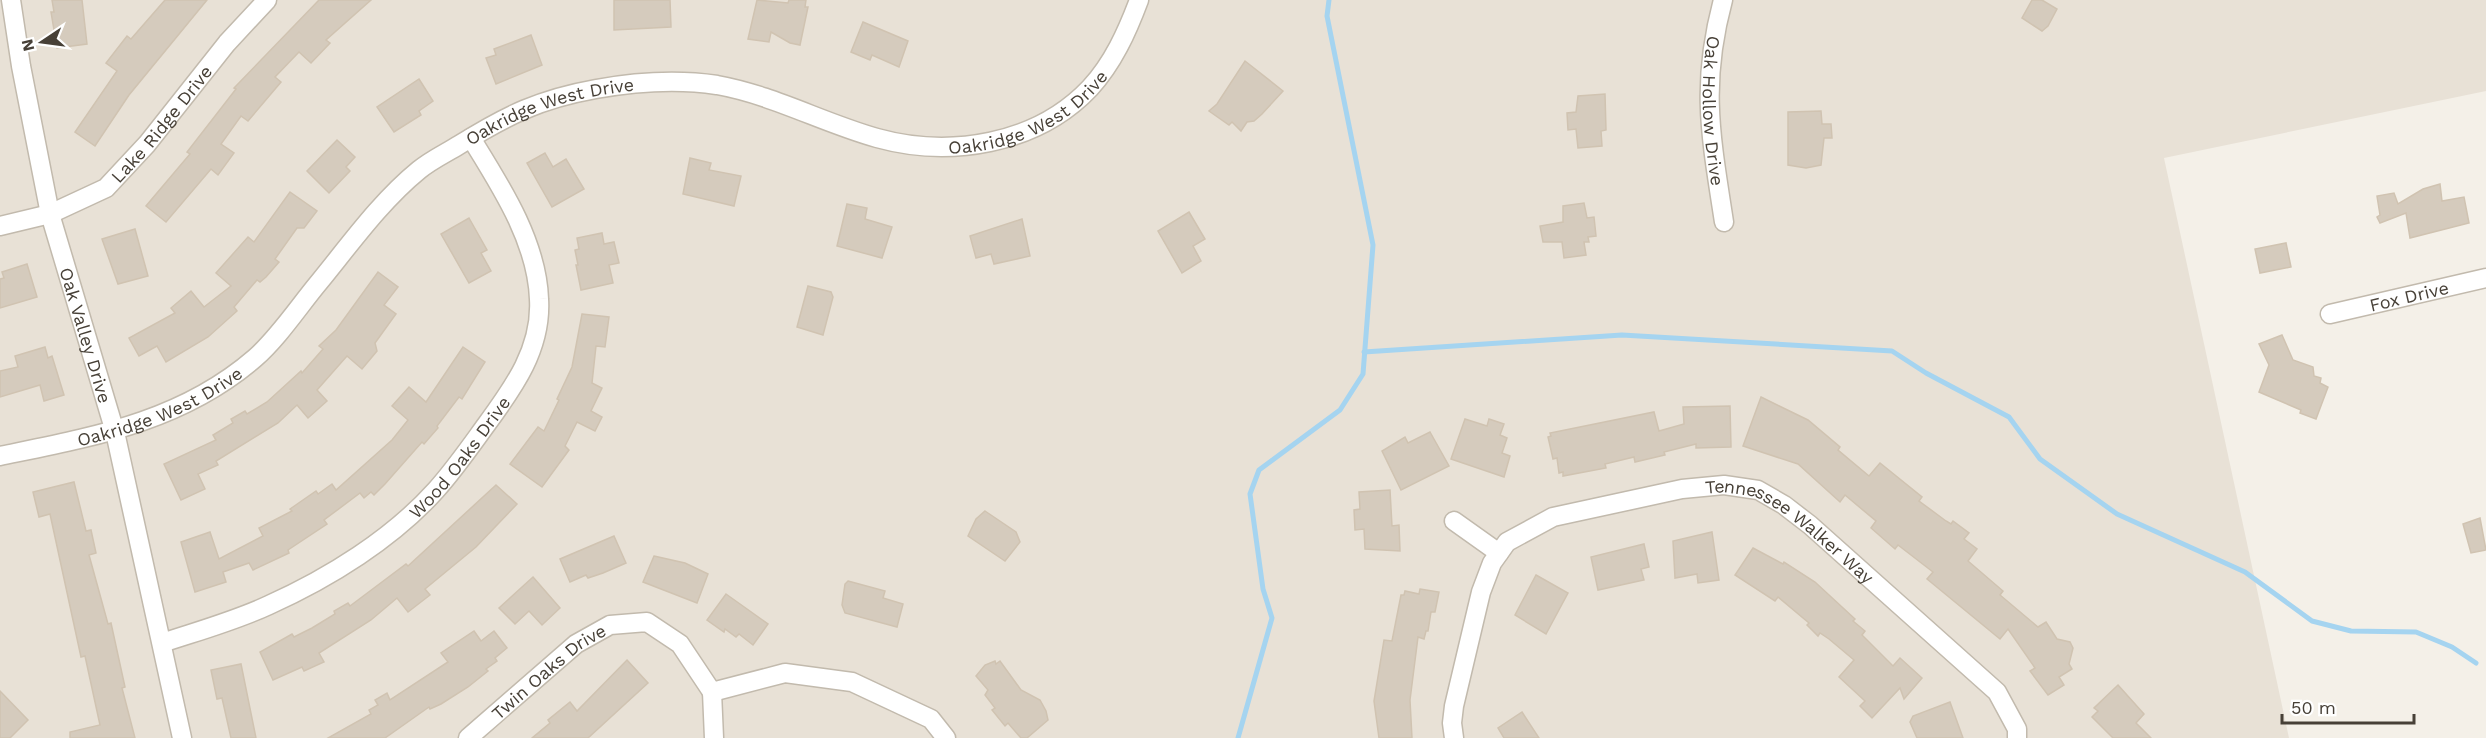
<svg xmlns="http://www.w3.org/2000/svg" width="2486" height="738" viewBox="0 0 2486 738" font-family="'Work Sans',sans-serif">
<style>
.residential{fill:#e8e1d6}
.lines{fill:none;stroke-linecap:round;stroke-linejoin:round}
.stream{stroke:#a5d4f0;stroke-width:5}
.building{fill:#d5cbbd;stroke:#d0c3b1;stroke-width:1.5}
.minor-casing{stroke:#c2baad;stroke-width:21}
.minor{stroke:#fff;stroke-width:18}
.labels{text-anchor:middle;dominant-baseline:central;stroke-width:6;stroke-linejoin:round;paint-order:stroke}
.street-label{font-size:18px;fill:#474037;stroke:#fff}
</style>
<rect width="100%" height="100%" fill="#f4f0e8"/>
<path class="residential" d="M0 0H2486V91L2164 158 2289 738H0Z"/>
<g class="lines">
<g class="stream">
<path d="M1364 352 1622 335 1892 351 1926 373 2009 417 2040 459 2117 514 2245 572 2312 621 2351 631 2416 632 2452 647 2476 663"/>
<path d="M1238 738 1272 618 1263 589 1250 494 1259 470 1340 410 1363 374 1373 245 1327 16 1329 0"/>
</g>
</g>
<g class="building">
<path d="M52 0H82L87 44 57 48 51 12H54Z"/>
<path d="M165 0H207L129 95 95 146 75 132 117 71 106 63 127 36 131 39Z"/>
<path d="M319 0H371L326 40 330 43 311 63 299 52 275 77 281 82 248 121 241 116 221 144 234 153 218 175 211 169 166 222 146 206 190 154 187 152 236 89 234 88Z"/>
<path d="M614 0H670L671 27 614 30Z"/>
<path d="M757 0 788 3 789 0H806L805 7H808L800 45 790 43 771 32 769 42 748 39Z"/>
<path d="M2032 0H2042L2057 9 2048 26 2042 31 2022 18Z"/>
<path d="M863 22 908 41 899 67 872 55 870 60 851 52Z"/>
<path d="M531 35 542 65 496 84 486 58 496 55 494 49Z"/>
<path d="M1245 61 1283 91 1262 114 1254 121 1247 122 1241 131 1232 122 1229 125 1209 111 1217 104Z"/>
<path d="M419 79 433 101 419 111 421 115 394 132 377 107Z"/>
<path d="M1605 94 1606 130 1601 131 1602 146 1578 148 1576 129 1568 130 1567 113 1576 112 1578 96Z"/>
<path d="M1821 111 1822 124H1831L1832 138H1824L1821 165 1806 168 1788 165V112Z"/>
<path d="M337 140 355 157 346 167 350 171 329 193 307 171Z"/>
<path d="M545 153 553 167 566 159 584 189 552 207 527 163Z"/>
<path d="M690 158 711 163 709 170 741 176 734 206 683 194Z"/>
<path d="M2440 184 2442 201 2464 197 2469 223 2410 238 2406 213 2380 223 2377 217 2380 215 2377 196 2394 193 2398 204 2423 189Z"/>
<path d="M290 192 317 211 304 228H297L275 259 279 262 266 277 260 282 257 280 234 307 237 311 208 337 166 362 157 346 139 356 129 338 175 313 171 308 191 291 204 307 231 286 216 273 248 237 254 242Z"/>
<path d="M1584 203 1587 218 1594 217 1596 236 1588 237 1589 242H1584L1586 255 1564 258 1562 242H1543L1540 226 1563 222V206Z"/>
<path d="M847 204 867 208 865 219 892 227 882 258 837 246Z"/>
<path d="M1189 212 1205 239 1193 246 1201 261 1182 273 1158 231Z"/>
<path d="M469 218 487 250 481 253 491 271 469 283 441 234Z"/>
<path d="M1022 219 1030 256 994 264 991 254 976 258 970 236Z"/>
<path d="M135 229 148 276 118 284 102 239Z"/>
<path d="M602 233 604 244 614 242 619 263 609 265 613 283 581 290 576 265H578L575 250 579 249 577 238Z"/>
<path d="M2286 243 2291 267 2260 273 2255 249Z"/>
<path d="M27 264 37 297 0 308V279L4 278 2 272Z"/>
<path d="M378 272 398 287 384 305 396 314 375 343 377 351 362 369 347 356 317 390 327 401 308 418 297 405 278 423 216 461 218 465 198 474 205 489 181 500 164 464 216 440 213 435 233 423 231 419 245 411 247 414 267 402 301 371 302 373 323 349 319 346 336 330Z"/>
<path d="M808 286 831 292 833 297 823 335 797 327Z"/>
<path d="M582 314 609 317 605 347 596 346 592 383 602 388 591 411 602 417 595 431 577 422 565 446 569 450 542 487 510 464 538 427 544 431 559 400 557 399 572 367Z"/>
<path d="M2282 335 2293 360 2313 367 2314 376 2321 378 2320 383 2328 387 2316 419 2300 413 2301 410 2259 392 2269 365 2259 344Z"/>
<path d="M45 347 48 358 52 356 64 395 44 401 40 385 0 397V371L18 367 15 356Z"/>
<path d="M463 347 485 362 462 399 459 397 437 426 438 428 424 444 422 442 385 484 374 495 371 492 364 498 360 493 324 520 327 524 288 550 289 553 253 570 249 563 223 572 226 582 195 592 181 542 210 532 219 559 263 536 259 528 292 511 290 509 316 491 318 494 332 484 336 490 392 440 408 420 392 406 409 387 426 402Z"/>
<path d="M1761 397 1808 420 1840 447 1838 450 1869 476 1880 463 1922 497 1919 501 1946 521 1951 524 1953 521 1969 533 1964 539 1977 549 1968 561 2003 591 2000 595 2038 627 2046 622 2057 639 2070 642 2073 648 2069 664 2072 669 2059 677 2064 685 2048 695 2030 671 2035 668 2008 629 2000 639 1927 579 1933 572 1898 545 1895 549 1871 528 1876 521 1845 495 1840 502 1798 464 1743 446Z"/>
<path d="M1730 406 1731 447 1696 448V444L1664 452 1665 455 1635 462 1634 457 1605 464 1606 468 1563 476V472L1559 473 1557 458 1553 459 1548 437 1551 436 1550 433 1654 412 1659 431 1684 424 1683 407Z"/>
<path d="M1465 419 1487 426 1489 419 1504 424 1500 435 1507 438 1502 453 1510 456 1504 477 1451 459Z"/>
<path d="M1430 432 1449 466 1401 490 1382 451 1405 437 1408 443Z"/>
<path d="M74 482 86 531 91 530 96 553 89 555 108 624 111 623 125 687 122 688 135 738H70V732L100 725 85 656 81 657 50 514 39 517 33 492Z"/>
<path d="M496 485 517 504 476 547 425 589 430 595 408 612 397 598 371 620 319 653 324 662 304 671 302 667 273 680 260 652 292 634 294 637 312 628 335 614 334 611 348 603 350 606 406 564 408 566Z"/>
<path d="M1390 490 1392 526 1399 525 1400 551 1365 549 1364 529 1355 530 1354 510 1360 509 1359 492Z"/>
<path d="M985 511 1016 532 1020 542 1005 561 968 536 976 519Z"/>
<path d="M2480 518 2486 550 2471 553 2463 524Z"/>
<path d="M1712 532 1719 580 1698 583 1697 574 1675 578 1673 541Z"/>
<path d="M614 536 626 563 603 573 588 578 586 575 570 582 560 559Z"/>
<path d="M1644 544 1649 567 1641 569 1644 580 1598 590 1591 557Z"/>
<path d="M1753 548 1783 564 1784 562 1815 582 1855 619 1853 621 1865 631 1862 635 1893 666 1900 658 1922 678 1904 699 1900 688 1872 718 1860 706 1865 701 1839 677 1854 660 1829 639 1820 633 1818 636 1807 625 1809 623 1778 597 1775 601 1735 575Z"/>
<path d="M654 556 685 563 708 574 697 603 643 582Z"/>
<path d="M1536 575 1568 593 1546 634 1515 615Z"/>
<path d="M533 577 560 608 542 625 529 611 515 624 499 608Z"/>
<path d="M848 581 885 591 883 598 903 604 897 627 845 613 842 605 845 584Z"/>
<path d="M1420 589 1439 592 1435 612H1431L1428 631H1426L1424 639 1418 637 1410 700 1412 738H1379L1374 701 1384 640 1392 641 1401 595H1404L1405 591 1419 594Z"/>
<path d="M726 594 768 624 753 645 739 634 736 637 725 629 724 632 707 620Z"/>
<path d="M474 631 481 641 494 631 507 648 495 658 497 661 486 669 488 671 468 687 441 704 430 709 429 707 385 738H328L371 714 369 710 378 705 375 700 387 693 390 700 448 662 441 653Z"/>
<path d="M627 660 648 683 588 738H532L550 723 548 720 570 702 577 711Z"/>
<path d="M995 661 996 664 1000 661 1021 690 1040 700 1046 711 1048 720 1027 738H1021L1008 723 1005 726 992 710 995 708 985 695 988 690 976 676 985 665Z"/>
<path d="M241 664 256 738H231L222 698 217 699 211 670Z"/>
<path d="M2118 685 2144 714 2136 723 2151 738H2113L2092 717 2098 711 2094 708Z"/>
<path d="M0 691 28 720 10 738H0Z"/>
<path d="M1950 702 1963 738H1917L1910 722 1913 716Z"/>
<path d="M1522 712 1539 738H1504L1498 728Z"/>
</g>
<g class="lines">
<defs>
<g id="minor">
<path id="s1" d="M11 0 21 66 50 214 115 432 182 738"/>
<path id="s2" d="M1723 0C1700 85 1711 137 1724 222"/>
<path id="s3" d="M0 226 50 214 106 188 147 144 227 43 267 0"/>
<path id="s4" d="M2330 314 2486 278"/>
<path id="s5" d="M0 456C92 437 181 422 255 358 279 337 299 306 320 281 351 243 381 201 419 170 431 160 446 153 459 145 507 115 540 99 596 89 635 82 677 79 717 85 773 95 823 123 877 138 949 158 1036 145 1090 88 1113 63 1127 32 1139 0"/>
<path d="M1454 521 1499 553"/>
<path id="s6" d="M162 643C198 631 235 621 269 605 329 578 392 539 436 490 454 470 470 447 486 425 514 387 542 348 539 299 537 241 500 185 471 138"/>
<path d="M712 692 785 673 852 682 931 719 946 738"/>
<path d="M712 692 714 738"/>
<path id="s7" d="M468 738 576 644 610 625 647 622 680 644 712 692"/>
<path id="s8" d="M1454 738 1452 723 1454 706 1481 592 1492 563 1507 542 1553 517 1682 489 1724 485 1758 490 1784 505 1810 525 1997 692 2017 729V738"/>
</g>
</defs>
<use href="#minor" class="minor-casing"/>
<use href="#minor" class="minor"/>
</g>
<g class="labels">
<g class="street-label">
<text stroke="none"><textPath href="#s5" startOffset="1174">Oakridge West Drive</textPath></text>
<text stroke="none"><textPath href="#s2" startOffset="112">Oak Hollow Drive</textPath></text>
<text stroke="none"><textPath href="#s5" startOffset="672">Oakridge West Drive</textPath></text>
<text stroke="none"><textPath href="#s3" startOffset="198">Lake Ridge Drive</textPath></text>
<text stroke="none"><textPath href="#s4" startOffset="81">Fox Drive</textPath></text>
<text stroke="none"><textPath href="#s1" startOffset="344">Oak Valley Drive</textPath></text>
<text stroke="none"><textPath href="#s5" startOffset="168">Oakridge West Drive</textPath></text>
<text stroke="none"><textPath href="#s6" startOffset="358">Wood Oaks Drive</textPath></text>
<text stroke="none"><textPath href="#s8" startOffset="513">Tennessee Walker Way</textPath></text>
<text stroke="none"><textPath href="#s7" startOffset="105">Twin Oaks Drive</textPath></text>
</g>
</g>
<g transform="translate(42 42) rotate(257)" stroke="#ffffff" stroke-width="4.5" paint-order="stroke">
<path d="M0-4.5L10 22L0 15L-10 22Z" fill="#474037"/>
<text y="-9" font-size="16" font-weight="bold" text-anchor="middle" fill="#474037">N</text>
</g>
<path d="M2282 714v9h132v-9" fill="none" stroke="#474037" stroke-width="3"/>
<text x="2291" y="714" font-size="18" fill="#474037" stroke="#ffffff" stroke-width="4.5" paint-order="stroke">50 m</text>
</svg>
